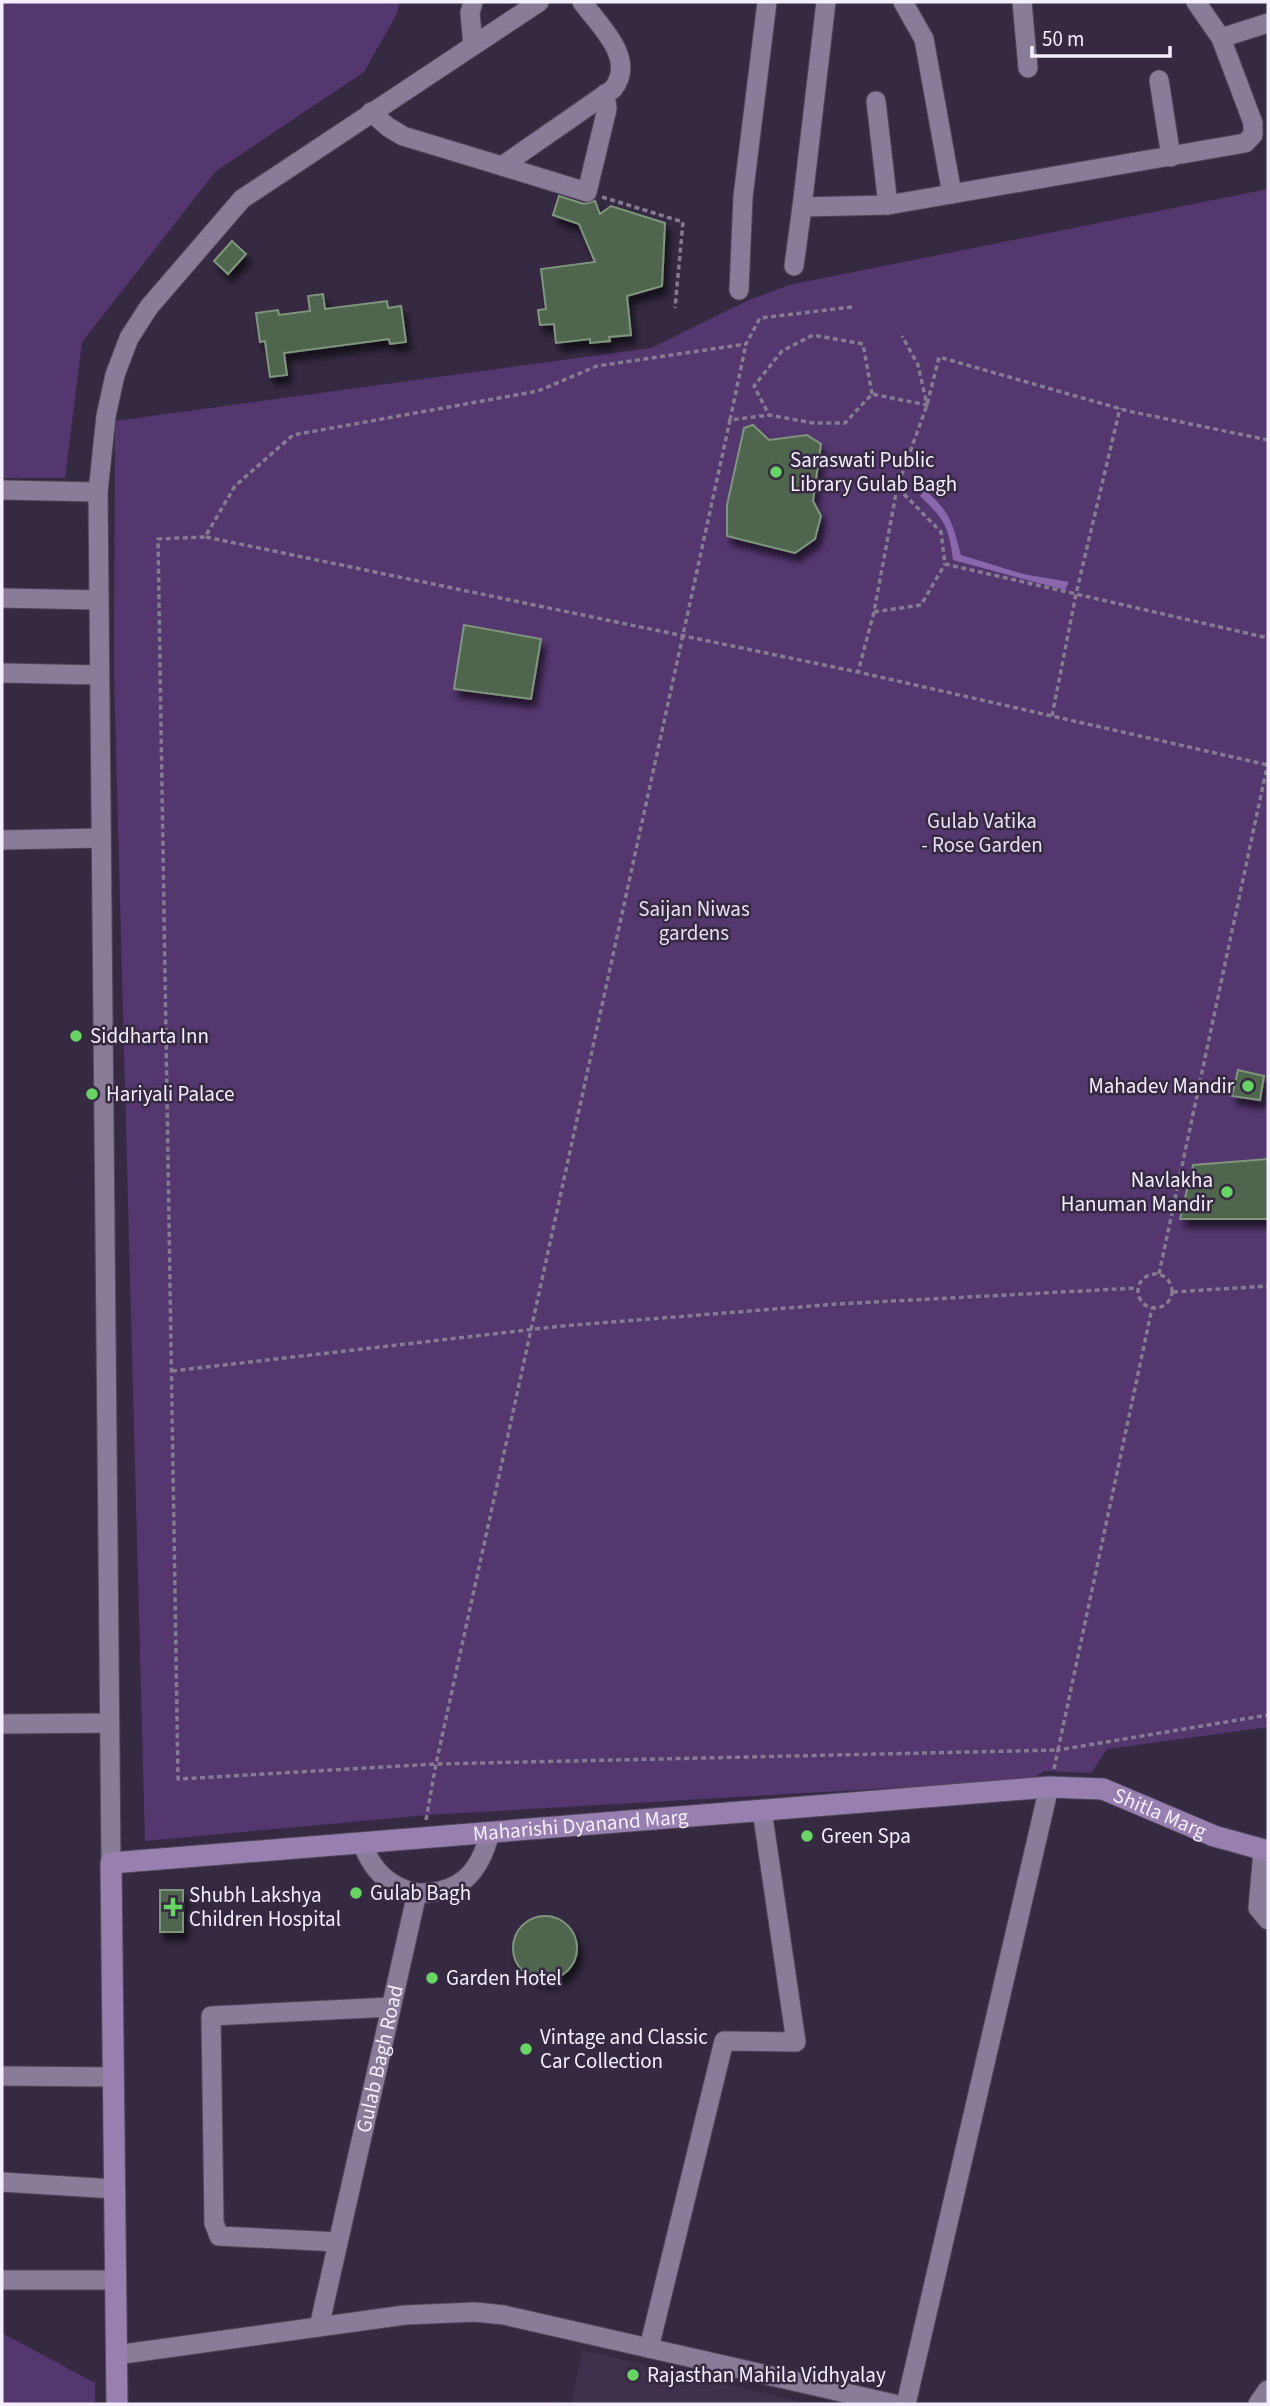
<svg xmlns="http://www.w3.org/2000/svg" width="1270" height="2406" viewBox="0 0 1270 2406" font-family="'Source Sans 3',sans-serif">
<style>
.built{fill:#3f304e}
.green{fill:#553770}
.water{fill:#8a67ad}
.building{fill:#4f654e;stroke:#7f967d;stroke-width:2;filter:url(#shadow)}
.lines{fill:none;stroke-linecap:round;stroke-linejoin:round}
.minor-casing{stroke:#51475b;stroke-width:21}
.tertiary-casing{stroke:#51475b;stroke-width:23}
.secondary-casing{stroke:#51475b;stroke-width:23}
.path{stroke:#867c91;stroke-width:3.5;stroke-dasharray:5 3.5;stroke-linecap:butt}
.minor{stroke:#897c98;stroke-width:19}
.tertiary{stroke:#897c98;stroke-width:21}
.secondary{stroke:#9780b0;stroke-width:21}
.poi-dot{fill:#68d465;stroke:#362a42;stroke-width:2.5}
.labels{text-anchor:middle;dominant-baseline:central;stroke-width:5;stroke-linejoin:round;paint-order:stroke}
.poi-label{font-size:21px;fill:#f5eefe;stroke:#362a42;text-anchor:start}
.park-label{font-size:21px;fill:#e8dff3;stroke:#362a42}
.street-label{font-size:21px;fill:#f5eefe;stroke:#362a42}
</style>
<defs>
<filter id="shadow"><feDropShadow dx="4.5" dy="8" stdDeviation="3.5" flood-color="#0009"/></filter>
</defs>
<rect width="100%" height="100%" fill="#362a42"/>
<path class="built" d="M582 2350 811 2404H553L554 2400 572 2403Z"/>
<g class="green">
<path d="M2 2H400L396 15 364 72 216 171 82 342 65 478H2Z"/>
<path d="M1268 189V1727L1107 1749 1091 1773 1044 1771 1030 1780 427 1815 145 1841 114 673 115 421 651 348 749 300 789 285Z"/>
<path d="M2 2333 95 2383V2404H2Z"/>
</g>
<path class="water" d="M925 490C951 513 952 522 961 555L1023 574 1069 582 1065 590 953 560C949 526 944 519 920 496Z"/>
<g class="building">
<path d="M559 196 584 204 595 201 600 214 611 206 665 223 662 286 627 296 631 335 609 337 610 341 590 343V339L556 343 554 324 540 325 538 310 546 309 541 269 595 262 579 224 553 215Z"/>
<path d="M232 241 246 254 228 274 214 261Z"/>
<path d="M323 294 325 309 387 301 388 308 401 306 406 342 390 344 389 339 284 353 287 375 270 377 265 341 260 342 256 313 278 310 279 315 310 311 308 296Z"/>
<path d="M753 425 769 440 807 435 821 444 813 501 821 516 815 539 795 553 727 536V505L744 428Z"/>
<path d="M464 625 541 639 531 699 454 689Z"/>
<path d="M1238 1070 1264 1076 1260 1100 1232 1096Z"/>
<path d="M1268 1159V1219H1180L1193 1165Z"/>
<rect x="160" y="1890" width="23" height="42"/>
<circle cx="545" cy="1948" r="32"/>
</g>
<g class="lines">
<defs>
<g id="minor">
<path d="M826 2 802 207 888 205 1245 143 1253 135V123L1221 38 1196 2"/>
<path d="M903 2 924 39 952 194"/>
<path d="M1022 2 1028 68"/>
<path d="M1221 38 1268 23"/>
<path d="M473 45 470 13 473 2"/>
<path d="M1159 80 1171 157"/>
<path d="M876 101 888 205"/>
<path d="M371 112 388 127 403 136 502 166 613 89C637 59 599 25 582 2"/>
<path d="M502 166 587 192 607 109 605 94"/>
<path d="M794 266 802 207"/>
<path d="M739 290 743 197 767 2"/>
<path d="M2 490 98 492"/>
<path d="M2 598 99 600"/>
<path d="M2 673 99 675"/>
<path d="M2 840 101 838"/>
<path d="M2 1724 110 1723"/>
<path d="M362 1843C372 1870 388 1887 417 1893"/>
<path d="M1263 1851 1258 1908 1268 1920"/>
<path d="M111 1863 98 492 106 416 115 375 129 338 149 307 242 199 539 2"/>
<path d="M2 2076 113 2077"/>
<path d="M2 2182 114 2189"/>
<path d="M338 2242 219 2236 214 2223 211 2016 391 2007"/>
<path d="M2 2280H115"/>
<path id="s1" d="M319 2327 417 1893C460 1894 480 1873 490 1832"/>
<path d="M649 2348 724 2041 796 2042 762 1810"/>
<path d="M116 2355 405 2315 475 2312 504 2315 894 2404"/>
<path d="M906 2404 1049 1787"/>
</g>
<path id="tertiary" d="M1259 2404 1268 2391"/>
<g id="secondary">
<path id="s2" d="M117 2404 111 1863 1049 1787 1103 1789 1214 1836 1268 1851"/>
</g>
</defs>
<use href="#minor" class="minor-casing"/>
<use href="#tertiary" class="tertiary-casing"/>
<use href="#secondary" class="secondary-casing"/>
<g class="path">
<path d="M602 197 683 222 675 308"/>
<path d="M852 307 760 318 746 344 597 366 538 391 293 435 235 486 205 537 158 539 178 1779 436 1764 1058 1750 1152 1308"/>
<path d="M872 394 863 344 813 335 782 351 754 386 769 415 813 423H845L872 394 927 405 918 365 902 336"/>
<path d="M730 420 746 344"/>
<path d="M1268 440 1128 411 939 357 927 405 897 488 874 612 858 672 1268 765"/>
<path d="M898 488 941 532 945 564 1268 638"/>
<path d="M206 537 858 672"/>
<path d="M874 612 921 605 945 564"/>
<path d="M1052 716 1076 594 1120 408"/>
<circle cx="1155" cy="1291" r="17"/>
<path d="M1159 1274 1268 762"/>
<path d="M1173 1292 1268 1286"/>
<path d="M172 1371 562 1326 837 1304 1137 1288"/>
<path d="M1054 1769 1058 1750 1268 1715"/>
<path d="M426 1820 436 1764 730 420 769 415"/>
</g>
<use href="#minor" class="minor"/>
<use href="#tertiary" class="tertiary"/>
<use href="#secondary" class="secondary"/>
</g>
<g class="poi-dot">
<circle cx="776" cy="472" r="7"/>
<circle cx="76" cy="1036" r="7"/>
<circle cx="1248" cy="1086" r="7"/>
<circle cx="92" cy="1094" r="7"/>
<circle cx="1227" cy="1192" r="7"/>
<circle cx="807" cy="1836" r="7"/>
<circle cx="356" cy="1893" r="7"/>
<path d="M169.5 1896.5h7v7h7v7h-7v7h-7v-7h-7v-7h7z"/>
<circle cx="432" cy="1978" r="7"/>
<circle cx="526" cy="2049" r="7"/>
<circle cx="633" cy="2375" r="7"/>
</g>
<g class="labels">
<g class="poi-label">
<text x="790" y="460">Saraswati Public<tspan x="790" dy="24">Library Gulab Bagh</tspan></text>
<text x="90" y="1036">Siddharta Inn</text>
<text x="1234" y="1086" text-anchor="end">Mahadev Mandir</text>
<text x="106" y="1094">Hariyali Palace</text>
<text x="1213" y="1180" text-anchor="end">Navlakha<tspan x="1213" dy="24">Hanuman Mandir</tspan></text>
<text x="821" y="1836">Green Spa</text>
<text x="370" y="1893">Gulab Bagh</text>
<text x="189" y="1895">Shubh Lakshya<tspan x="189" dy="24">Children Hospital</tspan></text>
<text x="446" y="1978">Garden Hotel</text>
<text x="540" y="2037">Vintage and Classic<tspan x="540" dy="24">Car Collection</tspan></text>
<text x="647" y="2375">Rajasthan Mahila Vidhyalay</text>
</g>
<g class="park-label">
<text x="982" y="821">Gulab Vatika<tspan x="982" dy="24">- Rose Garden</tspan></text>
<text x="694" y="909">Saijan Niwas<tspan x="694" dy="24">gardens</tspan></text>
</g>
<g class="street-label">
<text stroke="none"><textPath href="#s2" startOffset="1598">Shitla Marg</textPath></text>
<text stroke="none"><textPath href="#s2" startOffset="1012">Maharishi Dyanand Marg</textPath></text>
<text stroke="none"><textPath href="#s1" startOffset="275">Gulab Bagh Road</textPath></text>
</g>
</g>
<rect width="1270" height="2406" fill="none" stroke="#f5eefe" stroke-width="7"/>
<path d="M1032 46v10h138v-10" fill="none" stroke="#f5eefe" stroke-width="3.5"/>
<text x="1042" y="46" font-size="21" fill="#f5eefe" stroke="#362a42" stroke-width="5" paint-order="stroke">50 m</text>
</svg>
